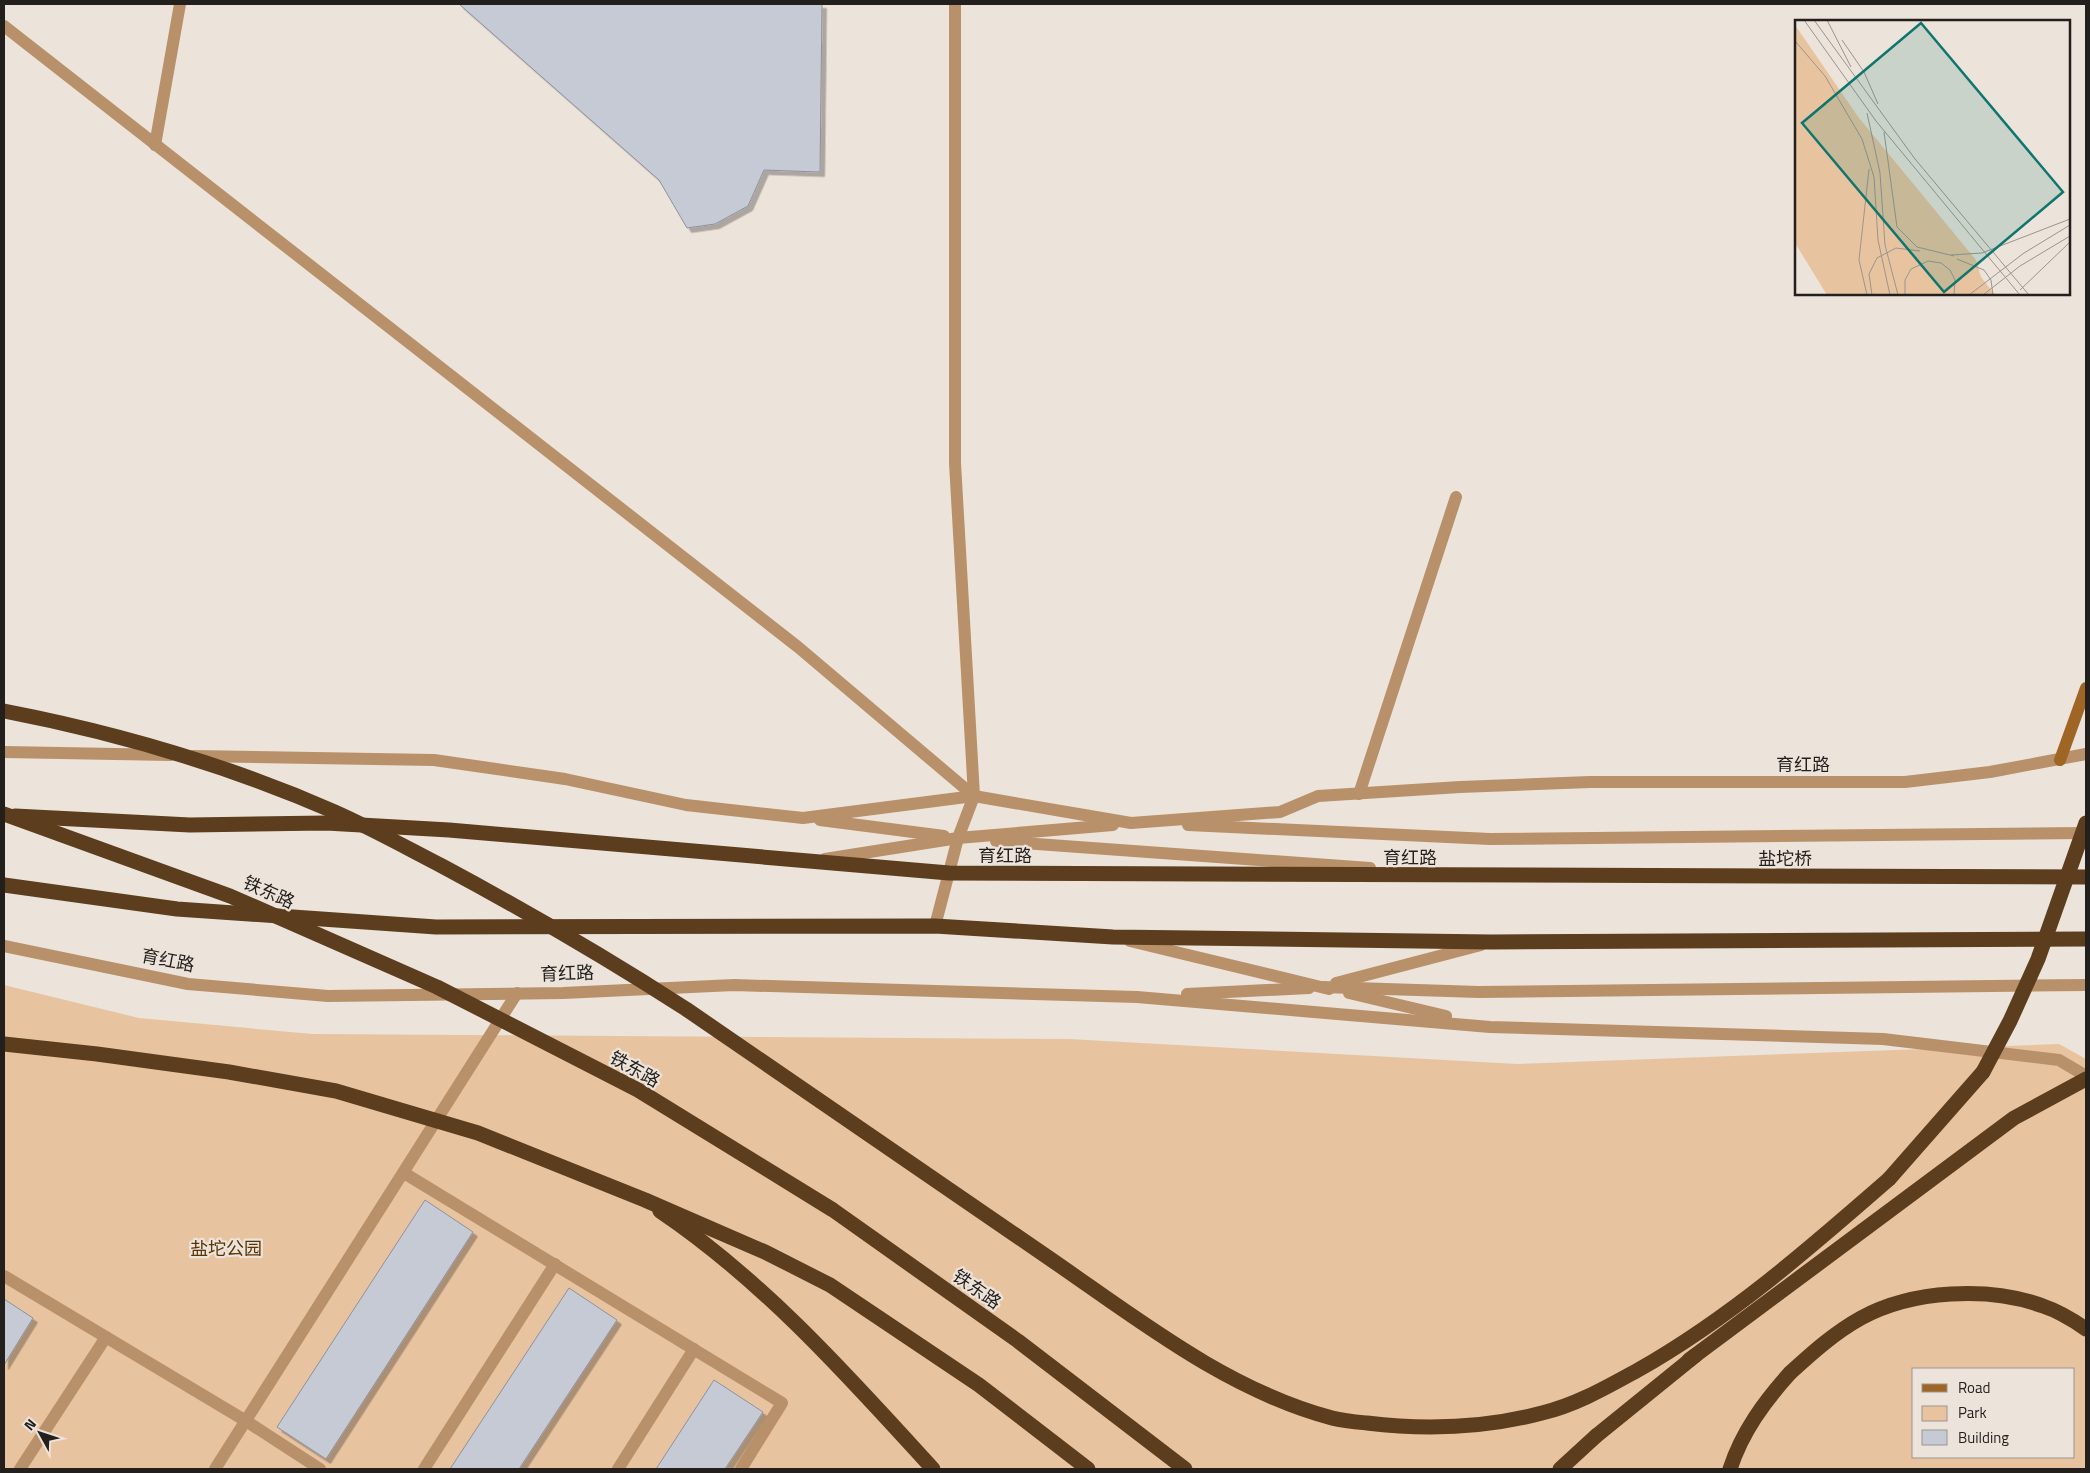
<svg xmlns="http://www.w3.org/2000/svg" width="2090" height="1473" viewBox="0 0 2090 1473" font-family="'Titillium Web','Noto Sans SC',sans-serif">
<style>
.green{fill:#e8c3a0;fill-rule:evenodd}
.building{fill:#c6cad5;stroke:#8d919b;filter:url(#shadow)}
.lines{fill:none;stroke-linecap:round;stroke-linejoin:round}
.lane{stroke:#b89069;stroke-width:12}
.street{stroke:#b89069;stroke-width:12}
.secondary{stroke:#9f6524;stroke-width:12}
.highway{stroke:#5c3d1d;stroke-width:15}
.highway-bridge{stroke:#5c3d1d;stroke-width:15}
.labels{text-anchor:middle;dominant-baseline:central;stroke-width:4.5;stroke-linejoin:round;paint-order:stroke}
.street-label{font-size:18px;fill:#221f1c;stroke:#ece3da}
.park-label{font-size:18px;fill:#593405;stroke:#ece3da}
.inset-road{fill:none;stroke:#9b958e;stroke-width:1}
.view{fill:#0f766e;fill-opacity:0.15;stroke:#0f766e;stroke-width:2.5}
.inset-edge{fill:none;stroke:#221f1c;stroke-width:2.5}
</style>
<defs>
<filter id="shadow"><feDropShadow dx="4.5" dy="4.5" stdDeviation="0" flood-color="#0004"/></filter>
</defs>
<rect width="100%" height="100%" fill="#ece3da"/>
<path class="green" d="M4 985 139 1018 312 1034 1069 1039 1517 1064 2059 1044 2086 1059V1469H4ZM1914 1369H2074V1457H1914Z"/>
<g class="building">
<path d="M459 4H822L820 172 764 170 748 206 715 224 687 228 659 180Z"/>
<path d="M425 1200 473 1232 326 1459 277 1427Z"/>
<path d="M569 1288 617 1320 519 1469H450Z"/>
<path d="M4 1299 33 1318 4 1365Z"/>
<path d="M714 1380 763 1412 725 1469H656Z"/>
</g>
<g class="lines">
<g class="lane">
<path d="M404 1173 782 1403 741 1469"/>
<path d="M4 1276 246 1421 320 1469"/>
<path d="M20 1469 106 1337"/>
<path d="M215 1469 517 993"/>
<path d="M424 1469 555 1264"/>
<path d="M618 1469 694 1349"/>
</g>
<g class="street">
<path d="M4 26 798 647 974 796"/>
<path d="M155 145 180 4"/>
<path d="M4 752 171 755"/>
<path d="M193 756 434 760 565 779 686 805 803 818 974 796 1131 823 1280 812 1318 796 1460 787 1590 782H1905L1990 772 2086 754"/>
<path d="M1359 794 1456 497"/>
<path d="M820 820 944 836"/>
<path d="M1188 825 1490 839 2086 833"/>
<path d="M996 841 1370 868"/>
<path d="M825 859 958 838 1113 825"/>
<path d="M935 926 958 838 974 796 955 463V4"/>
<path d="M1130 941 1329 989"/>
<path d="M4 946 188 984 328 996 563 993 734 985 1137 997 1490 1027 1883 1039 2059 1060 2086 1076"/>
<path d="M1336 983 1481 945"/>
<path d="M1323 987 1479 992 2086 985"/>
<path d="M1349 993 1446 1016"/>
<path d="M1187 994 1309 988"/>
</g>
<path class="secondary" d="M2060 760 2086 688"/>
<g class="highway">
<path d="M15 816 190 825 326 823 449 830 949 873 2086 877"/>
<path d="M4 885 177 909 436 927 935 926 1113 937 1491 942 2086 939"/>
<path d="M1889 1179 1983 1072"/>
<path d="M660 1211C765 1282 848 1376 933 1469"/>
<path d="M1790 1373C1812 1353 1834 1333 1861 1318 1912 1290 1989 1286 2043 1306 2058 1311 2073 1320 2086 1329"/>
<path d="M1560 1469 1596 1436"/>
</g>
<g class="highway-bridge">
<path d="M4 711C118 733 228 765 335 812 371 828 407 848 442 866 526 911 607 958 686 1009 806 1092 926 1174 1046 1256 1135 1317 1226 1390 1332 1418 1344 1421 1356 1422 1367 1423 1425 1430 1485 1428 1542 1413 1576 1405 1607 1387 1638 1370 1730 1318 1810 1248 1889 1179"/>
<path d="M4 814 230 896 437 987 638 1090 833 1210 1018 1341 1185 1469"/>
<path d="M4 1044 97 1054 229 1072 336 1091 478 1133 645 1200 765 1252 830 1285 979 1385 1088 1469"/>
<path d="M1983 1072 2010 1021 2038 959 2086 823"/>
<path d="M1689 1360 2014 1118 2086 1079"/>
<path d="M1596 1436 1696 1355"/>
<path d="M1730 1469C1742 1432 1764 1402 1790 1373"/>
</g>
</g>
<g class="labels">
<g class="street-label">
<text x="1803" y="764">育红路</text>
<text x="1005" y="855">育红路</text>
<text x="1410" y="857">育红路</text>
<text x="1785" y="858">盐坨桥</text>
<text transform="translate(269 892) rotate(24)">铁东路</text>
<text transform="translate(168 960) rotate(11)">育红路</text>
<text transform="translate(567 973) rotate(-2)">育红路</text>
<text transform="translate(635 1069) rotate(29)">铁东路</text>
<text transform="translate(977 1289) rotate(35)">铁东路</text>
</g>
<g class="park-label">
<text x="226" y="1248">盐坨公园</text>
</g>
</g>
<g transform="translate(1795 20)">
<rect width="275" height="275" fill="#ece3da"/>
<path d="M0 5 64 98 181 240 186 257 200 275H32L0 223Z" fill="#e8c3a0"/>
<path class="inset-road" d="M9 0 81 101 225 275M19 0 120 139 234 275M32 0 56 47M47 20 69 52 83 84M0 21 30 56 67 119 79 157 83 220 95 275M72 93 85 153 90 225 103 275M89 112 102 207 122 227 159 236M156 235 187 233 275 199M162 239 189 250 196 260 198 275M225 270 275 222M72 275 64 240 74 149M77 275 74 254 82 238 101 228 125 231M110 275V260L116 249 133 241 146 243 155 250 160 260 159 275M174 275 229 233 275 205M188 275 225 246 275 216"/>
<path class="view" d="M126 3 268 172 149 272 7 103Z"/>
<rect width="275" height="275" class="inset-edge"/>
</g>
<rect width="2090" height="1473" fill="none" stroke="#221f1c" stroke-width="10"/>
<rect x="1912" y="1368" width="162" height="90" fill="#ece3da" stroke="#9b958e"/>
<rect x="1922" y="1384" width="25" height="8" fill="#9f6524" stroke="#9b958e"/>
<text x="1958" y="1393" font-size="15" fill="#221f1c">Road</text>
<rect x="1922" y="1406" width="25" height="15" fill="#e8c3a0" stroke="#9b958e"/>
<text x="1958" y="1418" font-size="15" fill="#221f1c">Park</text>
<rect x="1922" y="1430" width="25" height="15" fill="#c6cad5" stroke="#9b958e"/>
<text x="1958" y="1443" font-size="15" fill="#221f1c">Building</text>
<g transform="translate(40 1433) rotate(310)" stroke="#ece3da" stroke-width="4" paint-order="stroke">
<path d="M0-4L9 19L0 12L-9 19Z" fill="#221f1c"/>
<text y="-8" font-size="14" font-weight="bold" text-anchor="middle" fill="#221f1c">N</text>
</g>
</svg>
